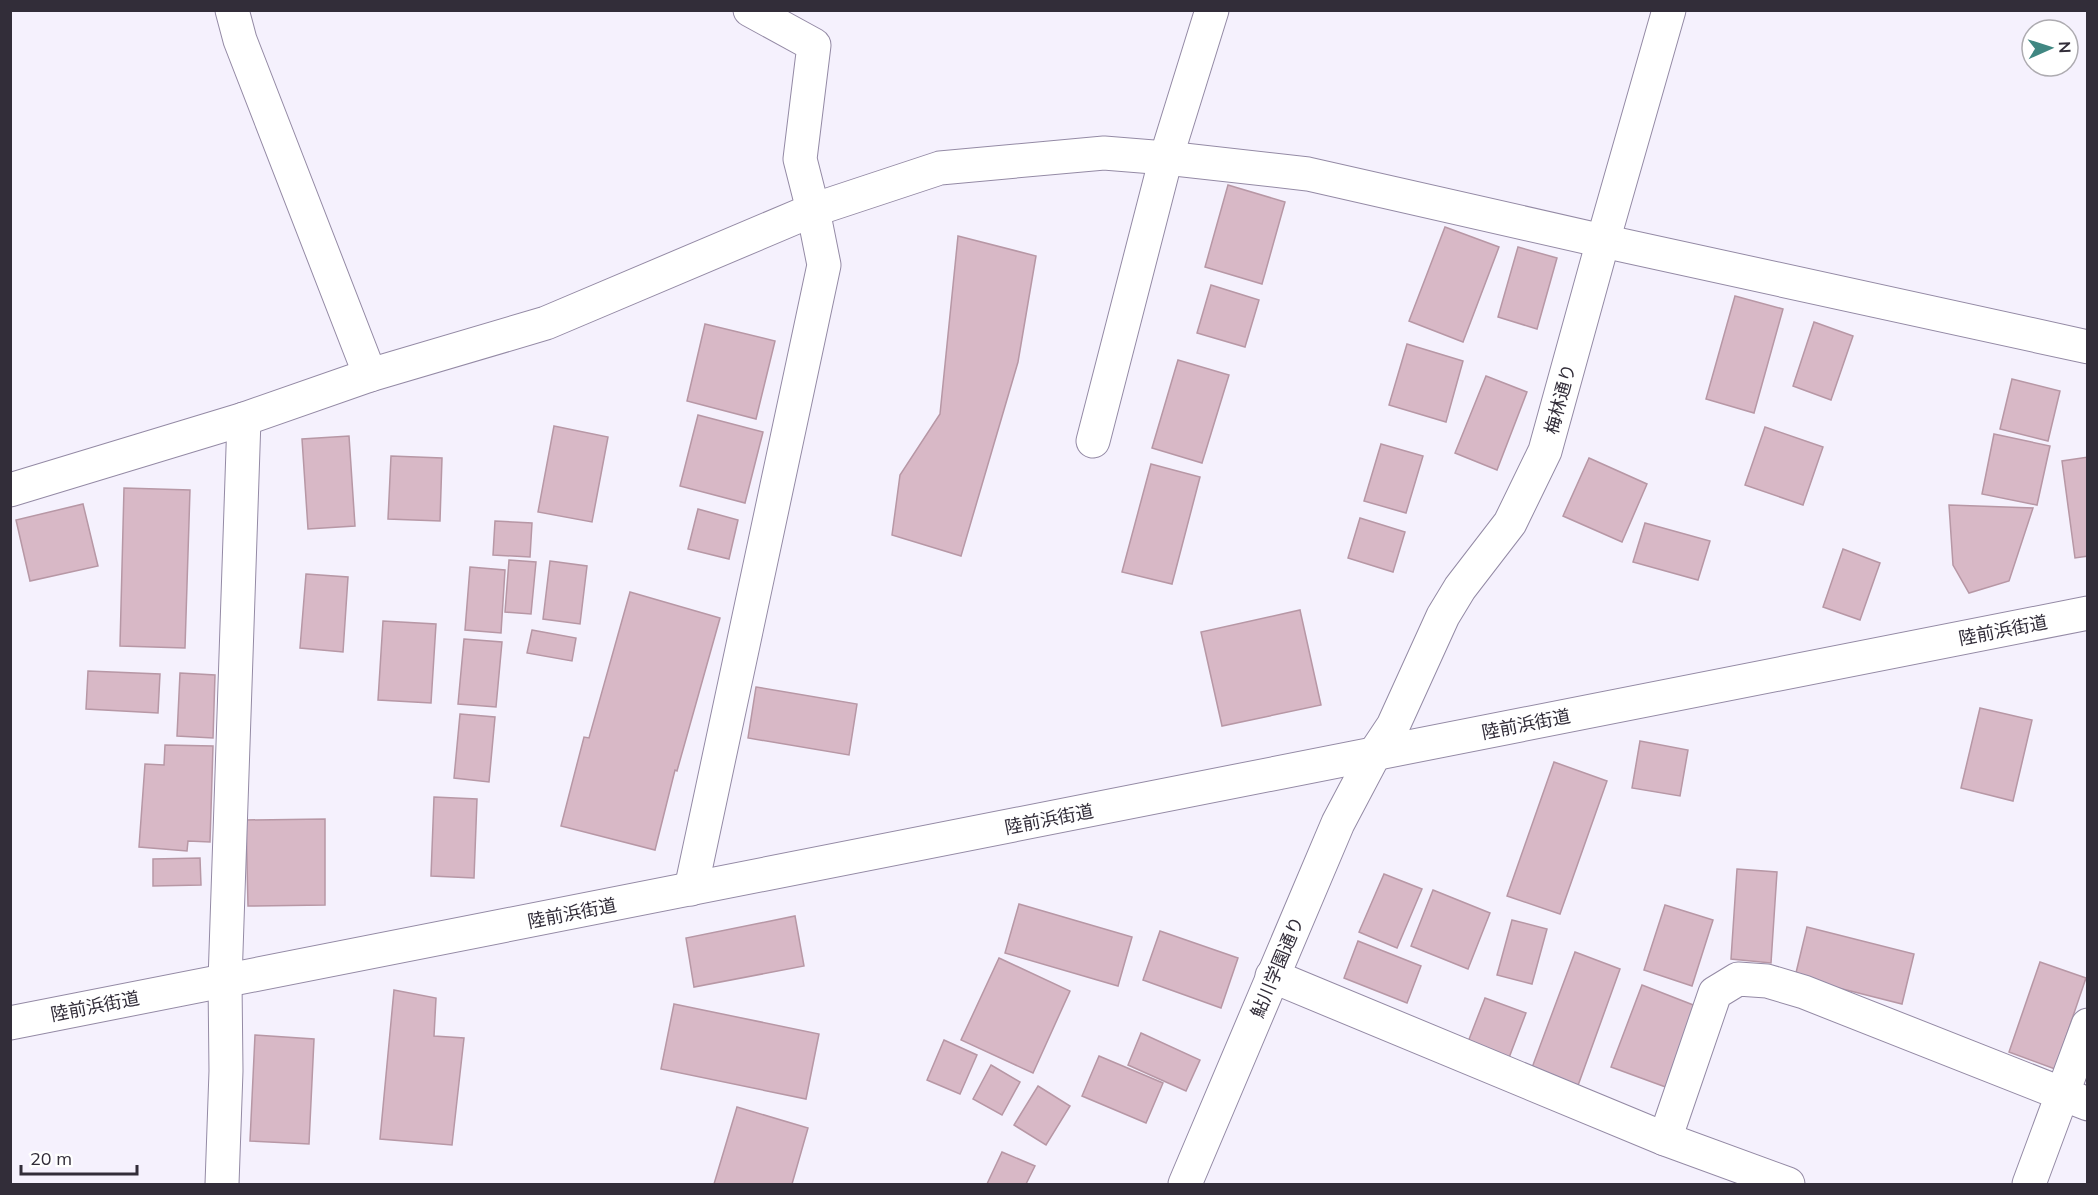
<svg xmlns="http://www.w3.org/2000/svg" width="2098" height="1195" viewBox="0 0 2098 1195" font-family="Mulish,'Noto Sans JP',sans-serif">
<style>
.building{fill:#d8b8c6;stroke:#b797a5;stroke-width:1.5}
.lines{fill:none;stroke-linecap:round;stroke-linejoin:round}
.minor-casing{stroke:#948aa5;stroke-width:35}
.tertiary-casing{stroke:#948aa5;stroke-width:35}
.primary-casing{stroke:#948aa5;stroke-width:35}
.trunk-casing{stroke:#948aa5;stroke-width:35}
.minor{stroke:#fff;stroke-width:33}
.tertiary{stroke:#fff;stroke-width:33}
.primary{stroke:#fff;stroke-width:33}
.trunk{stroke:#fff;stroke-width:33}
.labels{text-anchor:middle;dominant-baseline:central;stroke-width:4.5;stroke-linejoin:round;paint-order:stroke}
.street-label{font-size:18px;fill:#322d39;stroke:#fff}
</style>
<rect width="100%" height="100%" fill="#f5f1fd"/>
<g class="building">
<path d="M1228 185 1285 202 1262 284 1205 267Z"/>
<path d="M1445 227 1499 247 1463 342 1409 321Z"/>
<path d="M958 236 1036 256 1018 362 961 556 892 535 900 475 940 414Z"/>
<path d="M1518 247 1557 258 1537 329 1498 317Z"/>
<path d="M1211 285 1259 300 1245 347 1197 333Z"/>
<path d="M1735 296 1783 309 1754 413 1706 399Z"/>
<path d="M1814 322 1853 336 1831 400 1793 386Z"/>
<path d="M705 324 775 341 756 419 687 401Z"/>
<path d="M1407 344 1463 361 1446 422 1389 405Z"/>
<path d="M1178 360 1229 375 1202 463 1152 448Z"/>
<path d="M1486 376 1527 392 1497 470 1455 453Z"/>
<path d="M2012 379 2060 391 2048 441 2000 429Z"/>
<path d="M698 415 763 432 745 503 680 486Z"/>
<path d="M554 426 608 437 592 522 538 512Z"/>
<path d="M1765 427 1823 447 1803 505 1745 485Z"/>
<path d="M1994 434 2050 446 2037 505 1982 494Z"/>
<path d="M349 436 355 526 308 529 302 439Z"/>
<path d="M1381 444 1423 456 1406 513 1364 501Z"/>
<path d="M391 456 442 458 440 521 388 519Z"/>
<path d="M2088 457V556L2075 558 2062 461Z"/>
<path d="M1589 458 1647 484 1622 542 1563 516Z"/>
<path d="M1151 464 1200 477 1172 584 1122 572Z"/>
<path d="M124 488 190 490 185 648 120 646Z"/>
<path d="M83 504 98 566 30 581 16 520Z"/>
<path d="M1949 505 2033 508 2009 581 1969 593 1953 565Z"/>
<path d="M698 509 738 520 729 559 688 549Z"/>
<path d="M1360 518 1405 532 1393 572 1348 558Z"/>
<path d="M495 521 532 523 530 557 493 555Z"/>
<path d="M1645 523 1710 541 1698 580 1633 562Z"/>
<path d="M1843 549 1880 563 1860 620 1823 607Z"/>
<path d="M509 560 536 562 531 614 505 612Z"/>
<path d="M550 561 587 566 580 624 543 619Z"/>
<path d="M470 567 505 570 501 633 465 630Z"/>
<path d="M306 574 348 577 343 652 300 648Z"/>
<path d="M630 592 720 618 677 771 675 770 655 850 561 826 584 737 589 738Z"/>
<path d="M1300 610 1321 705 1222 726 1201 632Z"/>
<path d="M383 621 436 624 431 703 378 700Z"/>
<path d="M532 630 576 638 572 661 527 653Z"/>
<path d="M464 639 502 642 496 707 458 704Z"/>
<path d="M88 671 160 674 158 713 86 709Z"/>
<path d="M180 673 215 675 213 738 177 736Z"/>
<path d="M756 687 857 704 849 755 748 738Z"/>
<path d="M1980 708 2032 720 2013 801 1961 788Z"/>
<path d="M460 714 495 717 489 782 454 778Z"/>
<path d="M1640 741 1688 750 1680 796 1632 788Z"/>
<path d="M165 745 213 746 210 842 188 841 187 851 139 847 145 764 164 765Z"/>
<path d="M1554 762 1607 781 1560 914 1507 896Z"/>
<path d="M434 797 477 799 474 878 431 876Z"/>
<path d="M325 819V905L248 906 246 820Z"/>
<path d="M200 858 201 885 153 886V859Z"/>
<path d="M1737 869 1777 872 1771 963 1731 959Z"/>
<path d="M1384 874 1422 889 1397 948 1359 932Z"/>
<path d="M1433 890 1490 913 1468 969 1411 946Z"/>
<path d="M1019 904 1132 937 1118 986 1005 953Z"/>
<path d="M1665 905 1713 920 1692 986 1644 970Z"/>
<path d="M795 916 804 966 694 987 686 938Z"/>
<path d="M1512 920 1547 929 1532 984 1497 975Z"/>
<path d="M1807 927 1914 954 1902 1004 1795 977Z"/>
<path d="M1160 931 1238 958 1221 1008 1143 980Z"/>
<path d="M1358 941 1421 966 1407 1003 1344 978Z"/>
<path d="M1575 952 1620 969 1576 1091 1530 1073Z"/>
<path d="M999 958 1070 991 1033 1073 961 1040Z"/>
<path d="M2040 962 2086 978 2055 1069 2009 1052Z"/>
<path d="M1642 985 1701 1008 1671 1089 1611 1067Z"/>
<path d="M394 990 436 998 434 1036 464 1038 452 1145 380 1139Z"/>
<path d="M1485 998 1526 1013 1507 1063 1466 1047Z"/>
<path d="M674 1004 819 1034 806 1099 661 1069Z"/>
<path d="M1141 1033 1200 1060 1186 1091 1128 1065Z"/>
<path d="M255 1035 314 1039 309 1144 250 1141Z"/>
<path d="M944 1040 977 1055 960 1094 927 1080Z"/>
<path d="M1099 1056 1163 1083 1146 1123 1082 1096Z"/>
<path d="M991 1065 1020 1082 1002 1115 973 1099Z"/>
<path d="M1038 1086 1070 1106 1046 1145 1014 1125Z"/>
<path d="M737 1107 808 1128 792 1184H714Z"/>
<path d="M1002 1152 1035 1166 1026 1184H987Z"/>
</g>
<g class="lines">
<defs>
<g id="minor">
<path d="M232 10 240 40 370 375"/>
<path d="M1093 441 1166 158 1212 10"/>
<path d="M10 490 244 419 370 375 546 323 813 210 940 168 1104 153 1166 158 1308 174 1603 241 2088 347"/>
<path d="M691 889 824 265 813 210 800 159 814 45 750 10"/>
<path d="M1272 976 1665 1139 1788 1184"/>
<path d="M225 981 244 419"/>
<path d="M1665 1139 1715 993 1738 979 1767 981 1804 992 2088 1104"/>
<path d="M2029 1184 2088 1025"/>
</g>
<g id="tertiary">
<path d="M222 1184 226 1071 225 981"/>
<path d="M1185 1184 1338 823 1375 753"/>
</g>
<path id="primary" d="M1375 753 1393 726 1443 616 1460 588 1510 523 1545 451 1603 241 1669 10"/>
<path id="trunk" d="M10 1023 2088 613"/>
</defs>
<use href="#minor" class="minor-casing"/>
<use href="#tertiary" class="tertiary-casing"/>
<use href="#primary" class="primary-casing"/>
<use href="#trunk" class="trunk-casing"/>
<use href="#minor" class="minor"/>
<use href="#tertiary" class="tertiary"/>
<use href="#primary" class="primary"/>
<use href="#trunk" class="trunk"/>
</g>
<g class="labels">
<g class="street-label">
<text transform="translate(1560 399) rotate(-75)">梅林通り</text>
<text transform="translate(2003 630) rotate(-11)">陸前浜街道</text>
<text transform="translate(1526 724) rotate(-11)">陸前浜街道</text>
<text transform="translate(1049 819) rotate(-11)">陸前浜街道</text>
<text transform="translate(572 913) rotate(-11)">陸前浜街道</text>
<text transform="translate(1277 967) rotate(-67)">鮎川学園通り</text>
<text transform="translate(95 1006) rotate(-11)">陸前浜街道</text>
</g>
</g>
<rect width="2098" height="1195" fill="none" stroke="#322d39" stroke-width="24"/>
<g transform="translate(2050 48) rotate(87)"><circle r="28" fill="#ffffff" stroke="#adabb0" stroke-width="1.5"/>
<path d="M0-4.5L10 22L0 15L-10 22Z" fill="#408782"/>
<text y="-9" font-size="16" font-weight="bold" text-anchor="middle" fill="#322d39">N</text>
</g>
<path d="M21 1165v9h116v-9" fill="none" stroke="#322d39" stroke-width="3"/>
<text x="30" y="1165" font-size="18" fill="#322d39" stroke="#ffffff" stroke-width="4.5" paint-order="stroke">20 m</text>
</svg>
